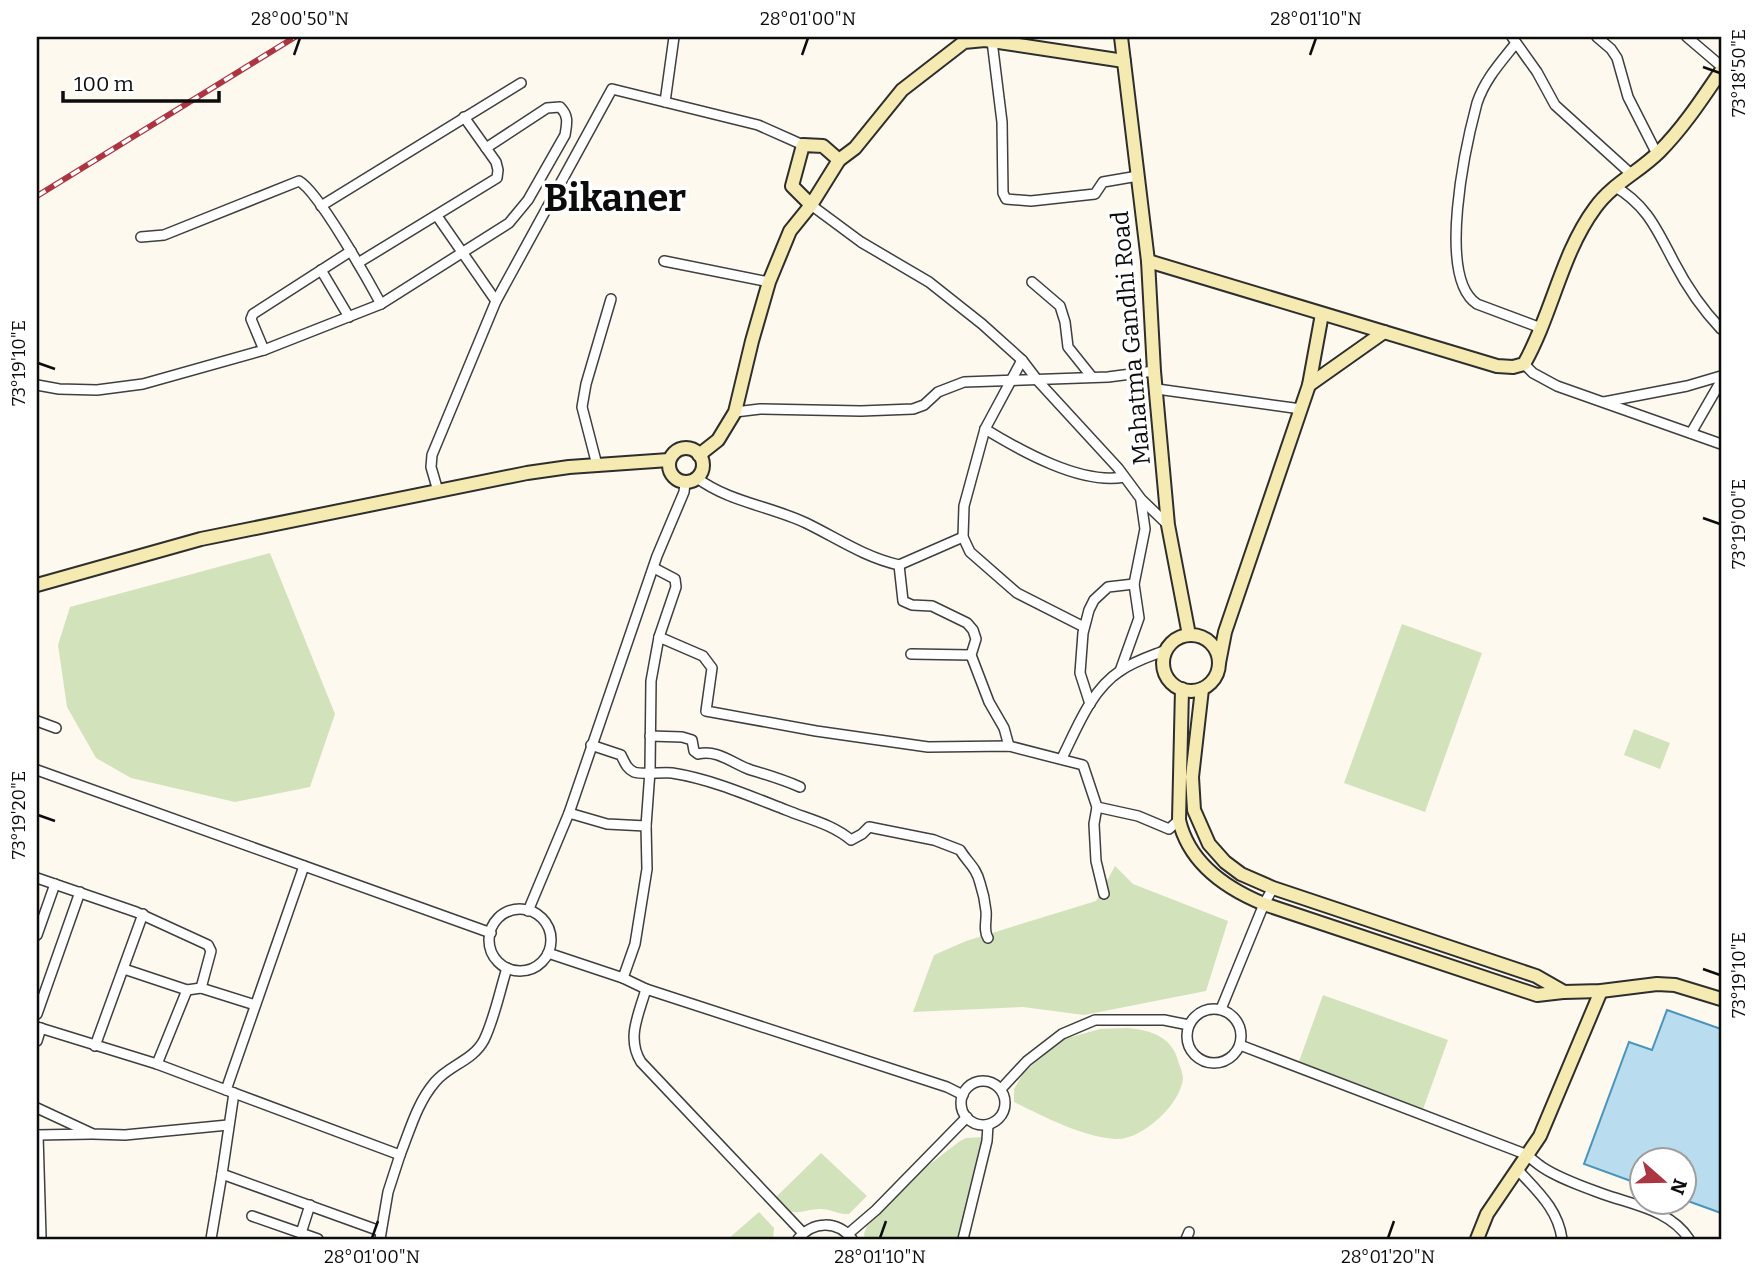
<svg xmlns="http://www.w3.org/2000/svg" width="1758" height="1276" viewBox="0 0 1758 1276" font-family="Bitter,serif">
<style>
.green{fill:#d2e3bc}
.water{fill:#b9ddee;stroke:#4994bc;stroke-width:2}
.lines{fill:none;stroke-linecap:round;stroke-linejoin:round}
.street-casing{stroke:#3f3f3f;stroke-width:12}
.secondary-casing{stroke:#2e2e2e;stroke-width:16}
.street{stroke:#fff;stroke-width:9}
.secondary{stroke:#f5eab1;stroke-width:12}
.rail-casing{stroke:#ab3641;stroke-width:6}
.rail{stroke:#fff;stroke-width:3.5;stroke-dasharray:10;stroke-linecap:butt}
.ticks{fill:none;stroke:#0c0c0c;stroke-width:2.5}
.labels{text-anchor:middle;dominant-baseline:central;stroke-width:7;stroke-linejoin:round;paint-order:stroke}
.street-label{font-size:24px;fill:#0c0c0c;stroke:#fff}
.town-label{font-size:38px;font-weight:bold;fill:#0c0c0c;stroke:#fff}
.neatline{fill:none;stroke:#0c0c0c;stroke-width:2.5}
.ticks-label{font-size:18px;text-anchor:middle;fill:#0c0c0c}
</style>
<rect width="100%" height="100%" fill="#fdf9ee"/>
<g class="green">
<path d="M270 553 335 714 310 787 235 802 131 778 96 758 67 707 58 645 70 607Z"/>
<path d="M1402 624 1482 653 1425 812 1344 783Z"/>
<path d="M1634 729 1670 743 1660 769 1624 755Z"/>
<path d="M1115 866 1133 884 1228 921 1206 991 1084 1015 1023 1007 913 1012 934 955 966 941 1096 901Z"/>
<path d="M1323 995 1448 1040 1422 1112 1297 1067Z"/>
<path d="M1127 1028C1152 1030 1173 1037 1179 1064 1181 1068 1183 1075 1183 1079 1180 1105 1141 1141 1115 1139 1080 1136 1045 1117 1014 1102V1089L1024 1072 1064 1039 1100 1029Z"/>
<path d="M982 1137 958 1239H865L864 1234 867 1226 917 1174 960 1141 966 1138Z"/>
<path d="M821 1153 867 1196 849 1214C839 1215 830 1209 821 1209 793 1210 798 1221 775 1198Z"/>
<path d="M759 1212 774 1228 773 1239H728Z"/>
</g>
<path class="water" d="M1667 1010 1721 1029V1213L1685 1200 1684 1160H1642V1185L1584 1164 1629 1042 1652 1050Z"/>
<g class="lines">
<defs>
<g id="street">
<path d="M1512 37 1537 72 1555 105 1630 173"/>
<path d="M1597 37 1611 49 1617 58 1628 97 1657 154"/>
<path d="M1687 37 1721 66"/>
<path d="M992 41 1002 122 1003 193 1006 199 1031 201 1095 194 1103 182 1138 176"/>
<path d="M1516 43C1501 62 1485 79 1477 103 1466 144 1436 277 1477 304L1541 328"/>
<path d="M665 102 674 37"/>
<path d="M1614 186C1647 205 1657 230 1674 262 1687 287 1702 309 1721 329"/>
<path d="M811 205 861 242 929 282 982 324 1022 360 1038 381 1118 468 1141 499 1168 525"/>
<path d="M321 206 521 83"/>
<path d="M437 216 496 301"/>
<path d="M141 237 164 235 299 181C318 191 368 280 381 304"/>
<path d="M664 261 769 282"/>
<path d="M358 263 497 178 498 170 496 162 464 117"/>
<path d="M321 270 349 317"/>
<path d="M1032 282 1060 306 1065 322 1068 347 1092 377"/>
<path d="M264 350 251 319 253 314 351 251"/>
<path d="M1022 360 985 429 964 506 963 537 970 552 1017 593 1084 627"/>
<path d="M1524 364 1533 373 1557 386 1721 444"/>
<path d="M37 385 59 389 97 390 143 384 264 350 381 304 509 223 528 200 565 135C567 123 569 116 560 107L547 108 486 148"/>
<path d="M1157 389 1301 409"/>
<path d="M1604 402 1687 386 1721 376"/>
<path d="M735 412 760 409 861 411 913 409 924 405 938 392 964 382 1108 377 1154 371"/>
<path d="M985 429C1021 451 1081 485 1124 477"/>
<path d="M1691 433 1721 381"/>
<path d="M597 465 582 407 586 384 611 299"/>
<path d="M697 478C729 502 770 506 806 523 837 538 864 557 899 565L963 537"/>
<path d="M438 491 431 467 432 455 496 301 612 89 758 125 803 145"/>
<path d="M899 565 903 601 912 605 932 606 967 623 973 630 976 639 971 655 989 702 1004 728 1009 746"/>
<path d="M659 637 703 656 712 668 706 711 816 731 928 747 1009 746 1083 765 1097 807 1094 824 1096 861 1104 894"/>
<path d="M911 654 971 655"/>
<path d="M1120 671 1139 618 1134 584 1145 529 1141 501"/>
<path d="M1090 704 1080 673 1083 633 1089 610 1094 600 1108 587 1134 584"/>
<path d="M37 721 56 728"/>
<path d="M650 736 682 737 692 740 694 751 698 754C718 749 733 764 751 770 768 775 784 780 800 787"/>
<path d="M591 745 621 755C625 763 627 769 634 772 642 775 662 772 672 773 711 779 750 796 786 810 808 819 832 824 851 840L862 834 869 827 934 840 960 850C968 863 976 867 980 883 983 892 985 901 986 911 987 920 983 930 988 938"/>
<path d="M1062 758C1077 728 1091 690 1120 671 1134 661 1151 656 1166 650"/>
<path d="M37 770 491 933"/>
<path d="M1097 807 1138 816 1169 829 1179 820"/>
<path d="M569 813 607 824 646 826"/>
<path d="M304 866 226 1090 400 1155C410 1130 417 1103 435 1082 449 1065 473 1061 484 1040 494 1020 500 990 507 968"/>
<path d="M37 878 136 912 208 945 211 951 201 988"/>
<circle cx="520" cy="940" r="31"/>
<path d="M528 911 569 813 657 556 684 492 685 483"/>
<path d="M37 935 55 884"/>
<path d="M548 953 623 978 646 989 947 1087 963 1095"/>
<path d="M124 969 187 990 157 1064"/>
<path d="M623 978 635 944 647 869 646 826 650 771 651 681 659 637 676 587 675 579 654 568"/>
<path d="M646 989C639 1014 626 1038 641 1062L803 1233"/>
<path d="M187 990 201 988 255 1005"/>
<circle cx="1214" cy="1036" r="27"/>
<path d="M1221 1009 1264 904 1273 888"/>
<path d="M37 1014 80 892"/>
<path d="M37 1027 157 1064 226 1090"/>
<path d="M37 1041 41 1028"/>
<path d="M1240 1045 1525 1154C1531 1158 1536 1163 1542 1167 1560 1179 1584 1187 1603 1194 1634 1205 1670 1210 1689 1239"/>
<path d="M95 1046 143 914"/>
<circle cx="983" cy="1103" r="22"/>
<path d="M1001 1089 1027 1061 1062 1034 1095 1020H1164L1189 1025"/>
<path d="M234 1093 222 1174 380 1231"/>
<path d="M37 1108 93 1134 125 1135 228 1125"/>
<path d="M37 1135 91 1134"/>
<path d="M38 1135 41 1237"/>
<path d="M1518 1170C1537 1191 1558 1209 1562 1239"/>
<path d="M252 1216 318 1239"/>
<path d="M301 1233 310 1205"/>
<path d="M848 1234 876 1210 967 1117"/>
<path d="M211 1239 222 1174"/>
<path d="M380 1239 388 1192 400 1155"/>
<path d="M798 1239C813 1221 837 1220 852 1239"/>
<path d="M963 1239 987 1141 988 1125"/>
<path d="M1186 1239 1189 1232"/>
</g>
<g id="secondary">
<path d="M1121 37 1148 261 1154 371 1168 525 1189 635"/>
<path d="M803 145 823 146 839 160 811 205 792 186Z"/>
<path d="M839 160 855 148 902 90 964 42 985 40 1124 61"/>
<path d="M1148 261 1497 366 1513 367 1524 364C1552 315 1561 254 1595 208 1612 184 1639 172 1659 152 1683 128 1702 99 1721 71"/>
<path d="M1309 385 1384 332"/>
<circle cx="686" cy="465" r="17"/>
<path d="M699 455 718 440 735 412 752 341 769 282 790 231 811 205"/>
<path d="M37 585 201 539 527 473 569 467 669 460"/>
<circle cx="1191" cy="663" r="28"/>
<path d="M1219 663 1225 632 1309 385 1322 314"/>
<path d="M1182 689 1179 820C1189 863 1225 888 1264 904L1537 995 1563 992"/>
<path d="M1202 689 1192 777 1194 810 1209 844 1225 862 1241 874 1273 888 1536 976 1564 992 1601 991 1657 984 1675 985 1721 999"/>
<path d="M1477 1239 1487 1214 1540 1136 1601 991"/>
</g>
</defs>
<use href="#street" class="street-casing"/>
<use href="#secondary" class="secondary-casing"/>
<use href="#street" class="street"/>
<use href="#secondary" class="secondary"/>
<defs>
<path id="rail" d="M37 196 295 37"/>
</defs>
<use href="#rail" class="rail-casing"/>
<use href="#rail" class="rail"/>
</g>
<path class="ticks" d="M294 55 300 38M802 55 808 38M1310 55 1316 38M1703 67 1720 73M38 363 55 369M1703 518 1720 524M38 815 55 821M1703 969 1720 975M372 1238 378 1221M880 1238 886 1221M1388 1238 1394 1221"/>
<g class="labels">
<g class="street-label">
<text transform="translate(1131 338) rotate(-95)">Mahatma Gandhi Road</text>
</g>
<g class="town-label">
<text x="615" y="198">Bikaner</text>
</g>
</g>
<rect width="1758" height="1276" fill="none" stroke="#ffffff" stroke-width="77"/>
<g transform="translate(1663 1181) rotate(110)"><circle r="33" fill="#ffffff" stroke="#9e9e9e" stroke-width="2"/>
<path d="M0-5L12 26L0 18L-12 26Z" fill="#ab3641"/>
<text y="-10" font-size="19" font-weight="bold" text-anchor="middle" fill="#0c0c0c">N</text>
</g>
<path d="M63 91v10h156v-10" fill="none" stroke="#0c0c0c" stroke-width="3.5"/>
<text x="74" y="91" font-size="21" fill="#0c0c0c" stroke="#ffffff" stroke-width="5" paint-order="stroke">100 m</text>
<rect x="38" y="38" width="1682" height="1200" class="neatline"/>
<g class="ticks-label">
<text x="300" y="25">28°00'50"N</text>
<text x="808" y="25">28°01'00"N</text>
<text x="1316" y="25">28°01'10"N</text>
<text transform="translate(1739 73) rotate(-90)" y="6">73°18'50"E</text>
<text transform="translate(19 363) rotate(-90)" y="6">73°19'10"E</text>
<text transform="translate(1739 524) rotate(-90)" y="6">73°19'00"E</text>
<text transform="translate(19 815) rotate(-90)" y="6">73°19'20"E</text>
<text transform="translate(1739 975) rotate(-90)" y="6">73°19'10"E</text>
<text x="372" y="1263">28°01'00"N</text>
<text x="880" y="1263">28°01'10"N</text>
<text x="1388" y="1263">28°01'20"N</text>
</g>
</svg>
